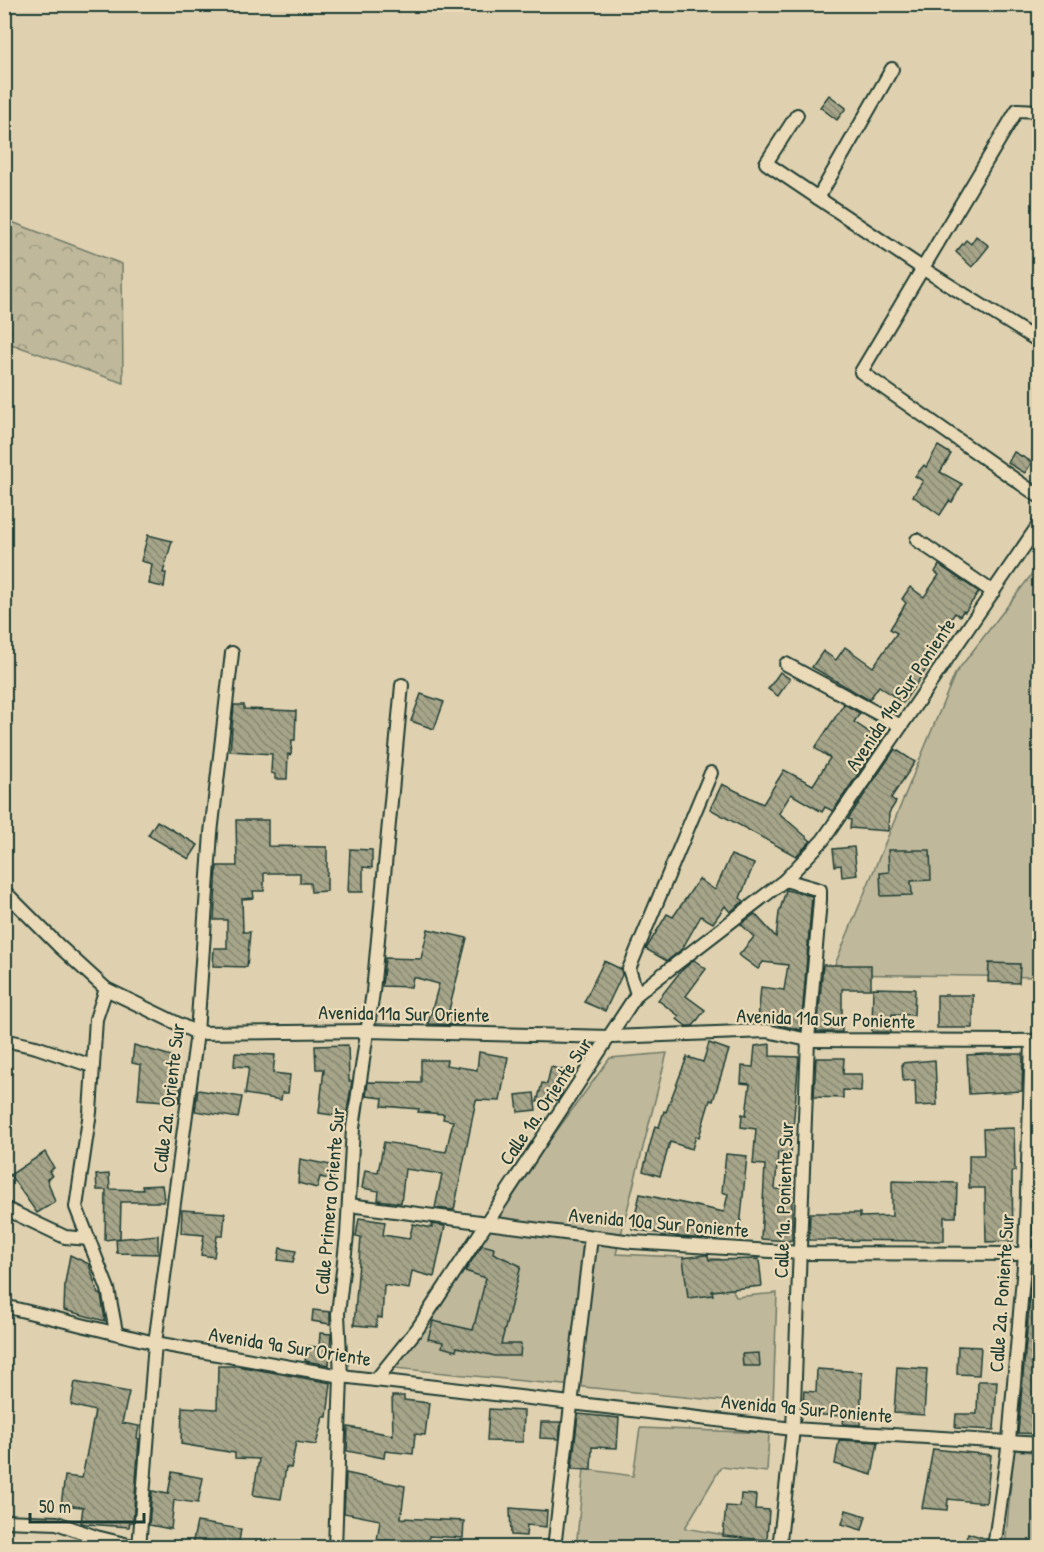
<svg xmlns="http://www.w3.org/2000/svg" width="1044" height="1552" viewBox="0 0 1044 1552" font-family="'Patrick Hand',sans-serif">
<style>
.grass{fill:#bfb89b;stroke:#6f7a68;stroke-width:1.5}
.forest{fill:url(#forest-crowns);stroke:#6f7a68;stroke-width:1.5}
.building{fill:url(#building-back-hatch);stroke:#1f3d34;stroke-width:1.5}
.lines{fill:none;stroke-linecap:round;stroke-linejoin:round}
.street-casing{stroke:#1f3d34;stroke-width:16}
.street{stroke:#ebdab7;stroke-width:12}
.labels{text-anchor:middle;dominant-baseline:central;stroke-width:4.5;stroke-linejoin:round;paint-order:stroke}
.street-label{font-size:20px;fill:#1f3d34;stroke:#ebdab7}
</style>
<defs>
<pattern id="forest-crowns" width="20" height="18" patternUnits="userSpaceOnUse" patternTransform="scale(1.5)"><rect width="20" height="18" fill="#bfb89b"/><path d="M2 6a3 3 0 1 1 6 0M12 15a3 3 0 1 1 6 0" fill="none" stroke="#9b977f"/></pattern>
<pattern id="building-back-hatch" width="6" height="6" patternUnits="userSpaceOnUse" patternTransform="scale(1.5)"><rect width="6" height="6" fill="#a6a58a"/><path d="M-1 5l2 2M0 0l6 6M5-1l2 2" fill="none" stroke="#878872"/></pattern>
</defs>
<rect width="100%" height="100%" fill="#dfd1af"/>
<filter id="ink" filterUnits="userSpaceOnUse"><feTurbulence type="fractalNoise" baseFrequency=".0167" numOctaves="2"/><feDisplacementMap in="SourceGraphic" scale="12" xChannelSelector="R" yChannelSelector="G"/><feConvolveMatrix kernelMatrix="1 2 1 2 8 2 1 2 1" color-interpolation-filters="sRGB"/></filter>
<g filter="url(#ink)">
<g class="grass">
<path d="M1039 565V977L831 974 955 674Z"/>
<path d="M667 1053 616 1254 720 1259 736 1297 777 1293 773 1406 384 1367 610 1058Z"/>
<path d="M640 1428 769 1433 767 1472 721 1467 685 1528 764 1542V1547L576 1548 584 1469 633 1476Z"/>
<path d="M1014 1450 1039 1453V1547H1005Z"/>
</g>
<path class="forest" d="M4 219 122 264 123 383 5 342Z"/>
<g class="building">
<path d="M829 95 846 108 837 120 820 107Z"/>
<path d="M976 236 989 246 972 267 956 252 966 240 971 244Z"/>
<path d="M938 446 951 454 940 472 962 484 952 502 949 501 940 515 913 496 923 481 915 476 924 465 926 467Z"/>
<path d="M1014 452 1032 462 1025 473 1008 463Z"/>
<path d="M148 535 172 541 163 573H166L164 587 149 584 152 564 141 561Z"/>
<path d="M939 565 979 592 965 612 963 611 960 616 955 613 940 635 947 639 903 703 879 686 869 700 812 667 823 651 836 660 845 647 873 667 897 633 890 629 906 603 902 599 910 587 924 597 939 575 935 572Z"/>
<path d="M780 672 790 679 778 696 768 689Z"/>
<path d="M421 694 444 702 434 729 411 721Z"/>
<path d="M844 704 860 713 854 722 881 740 833 811 825 807 822 812 791 794 779 813 811 841 796 856 710 809 722 784 763 804 784 770 813 785 830 758 815 748Z"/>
<path d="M234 705H244V709L296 711 295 740H292L291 755 288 754 287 779H275V774L271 773 272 754 230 751Z"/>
<path d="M895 749 915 762 891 798 896 802 889 813 888 831 850 828 851 820 848 819Z"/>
<path d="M236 820H268V846L327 847V891L311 892 310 883H300V873H264V891H253L254 898 242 899 243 932H250L247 967 213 966 214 948H227V920H214L217 866H237Z"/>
<path d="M157 821 198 845 189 859 148 835Z"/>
<path d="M854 847 857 875 842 877 841 865 835 866 833 849Z"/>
<path d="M350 849 372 850V868L363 867V892H348Z"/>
<path d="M888 850H930L931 880 911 881 912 895 881 896 880 873 889 872Z"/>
<path d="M731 855 754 864 740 898 744 901 730 912 725 906 713 923 701 916 682 949 667 961 646 949 667 914 673 917 699 879 715 890Z"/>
<path d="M786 890 812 896 801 1030 779 1025V1022L758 1020 761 987 784 990 788 965 763 962 758 969 739 955 754 937 741 924 755 914 776 937 779 913Z"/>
<path d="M428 929 467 938 449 1010 466 1015 463 1025 428 1024 439 984 413 977 411 987 382 986 385 958 421 959Z"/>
<path d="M694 960 706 969 686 996 705 1010 693 1026H686L677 1019 679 1016 658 1000 680 972Z"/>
<path d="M604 961 621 969 622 975 605 1011 584 1002Z"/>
<path d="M989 963 1020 964 1019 983 988 982Z"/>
<path d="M823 965H871V989H842V1032H817Z"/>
<path d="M873 988 915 989 914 1015 892 1014 891 1032H872Z"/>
<rect x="937" y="995" width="36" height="33"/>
<path d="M709 1043 729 1050 713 1101 710 1100 699 1137 696 1136 692 1149 670 1142 660 1176 643 1171 655 1126 659 1127 664 1111 666 1112 687 1057 703 1062Z"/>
<path d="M770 1044V1056L799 1057 791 1153 778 1152 775 1189 792 1190V1240L788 1241 761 1239 765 1165 753 1164 756 1129 741 1127 742 1114 746 1115 750 1084 741 1083 742 1066 753 1067 755 1046Z"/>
<path d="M134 1045 175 1057 174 1086 181 1087 179 1102 138 1099 141 1065 132 1063Z"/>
<path d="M348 1045 349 1081H352L346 1117 319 1113 324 1069H316L315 1046Z"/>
<path d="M479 1052 508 1057 500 1101 476 1100 454 1210 435 1208 442 1174 405 1169 401 1203 378 1200 379 1191 362 1188 365 1170 378 1172 384 1142 446 1152 453 1121 443 1119 444 1114 418 1112 419 1109 382 1106 383 1098 366 1096 368 1082 421 1083V1060H447L446 1065 477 1070Z"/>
<path d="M235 1053 275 1055 273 1073 290 1075 288 1093H282L281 1100 245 1094 249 1067 234 1066Z"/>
<path d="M985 1054H1023L1022 1091 969 1094 967 1055Z"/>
<path d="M816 1058H844L843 1074H862L861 1091 843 1090V1098L814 1097Z"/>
<path d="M935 1060 937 1105 916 1106 915 1080 903 1081 902 1063Z"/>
<path d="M551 1067 567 1071 561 1095 558 1100 537 1102 542 1083 547 1084Z"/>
<path d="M198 1090 242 1097 238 1118 195 1111Z"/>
<path d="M534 1093 536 1110 518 1112 516 1095Z"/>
<path d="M1014 1128 1015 1171H1012L1013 1241 986 1242 985 1188H969V1155H984L983 1129Z"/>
<path d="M45 1152 54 1168 49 1171 52 1176 47 1179 55 1202 37 1213 10 1175Z"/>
<path d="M726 1154 747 1156 739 1238 706 1234V1239L681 1237 632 1229 640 1194 724 1212 728 1194 722 1192Z"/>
<path d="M300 1159 336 1166 333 1180 320 1177 317 1188 298 1183Z"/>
<path d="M109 1174 110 1189 143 1190 142 1186 162 1185 164 1199 163 1202H121L120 1238 105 1240 106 1190H97L96 1175Z"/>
<path d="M892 1181 957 1183 956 1217H944V1241L809 1240 810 1213H860V1217L892 1216Z"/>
<path d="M182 1210 225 1213 223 1236H217L214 1257 201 1255 204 1235 181 1233Z"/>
<path d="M359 1218 385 1222 383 1235 409 1239 413 1224 432 1228V1224L445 1226 434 1277 412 1271 409 1289 384 1285 382 1318 377 1317 376 1327 354 1325 361 1237 356 1236Z"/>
<path d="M158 1235V1254L117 1253 116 1239Z"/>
<path d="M482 1245 494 1248 493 1253 521 1266 501 1344H521L520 1356H495L457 1347 456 1351 442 1347 443 1342 428 1339 433 1321 473 1330 486 1278 465 1271Z"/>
<path d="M280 1248 296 1251 293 1262 278 1260Z"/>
<path d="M70 1255 89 1264 98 1294H101L105 1321 64 1310 65 1283Z"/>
<path d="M705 1255H708L709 1260 759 1259 762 1286 712 1291 713 1295 688 1298 683 1258Z"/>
<path d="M1033 1262H1040V1434L1018 1433Z"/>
<path d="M313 1310 330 1312V1324L312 1321Z"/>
<path d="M320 1333 331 1334 329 1365 305 1361 307 1346 319 1347Z"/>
<path d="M958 1346 981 1347 979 1375 957 1374Z"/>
<path d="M759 1353 760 1366H743L742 1354Z"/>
<path d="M218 1366H237L331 1383 327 1417H323L316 1445 296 1442 291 1468 286 1467 281 1499 253 1495 259 1459 235 1458V1453L181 1444 182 1407 217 1409Z"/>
<path d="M897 1367 927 1369 924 1415 894 1413Z"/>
<path d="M817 1369 862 1372 860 1425 843 1424 844 1416 802 1414 804 1391 816 1392Z"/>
<path d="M978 1381H997L994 1430 955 1428 956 1414H977Z"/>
<path d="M75 1382 129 1392 122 1423 139 1426 137 1438 139 1439 133 1522H130L129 1527 86 1524 81 1523 83 1507 61 1505 65 1476 82 1478 95 1411 71 1405Z"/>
<path d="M392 1396H404V1400L429 1403 425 1435 415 1434 413 1454 385 1451 384 1458 347 1451 348 1427 393 1435Z"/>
<path d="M489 1409 524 1411 523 1442 487 1441Z"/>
<path d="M578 1414 619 1418 617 1448 592 1447 591 1470 572 1469Z"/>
<path d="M541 1422H561L559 1439 540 1438Z"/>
<path d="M839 1440 878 1442 872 1475 835 1464Z"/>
<path d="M933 1449 991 1455 986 1503 948 1499 947 1510 922 1508Z"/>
<path d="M172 1472 203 1478 198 1503 174 1500 171 1529 149 1525 152 1491 168 1494Z"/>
<path d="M346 1473 405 1486 401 1518 464 1521 463 1538 429 1536 428 1548H376L380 1520 344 1513Z"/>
<path d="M741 1494 756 1495 755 1509 769 1510 767 1540 723 1536 726 1506 740 1507Z"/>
<path d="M510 1508 547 1511 546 1527 527 1525 526 1536 511 1535Z"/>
<path d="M846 1510 866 1516 862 1530 842 1524Z"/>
<path d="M197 1522 241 1529 238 1548 192 1545Z"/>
<path d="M968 1533 987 1539 986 1548H963Z"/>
</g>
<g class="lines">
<defs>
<g id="street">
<path d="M1040 111 1017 110 861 372 1040 497"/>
<path d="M797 115 766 163 922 268 1040 342"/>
<path d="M818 198 892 69"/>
<path d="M917 540 993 592"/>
<path d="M786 664 901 726"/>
<path d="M4 891 59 946 106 989 197 1033 367 1031 611 1037 767 1031 808 1040 1040 1041"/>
<path d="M106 989 96 1019 90 1112 76 1207 108 1289 116 1332"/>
<path d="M637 994 629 969 711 773"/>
<path d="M4 1040 36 1047 92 1066"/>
<path d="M349 1205 633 1242 801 1253 1040 1254"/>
<path d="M4 1208 65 1237 89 1239"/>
<path d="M4 1306 155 1343 341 1376 793 1429 1040 1444"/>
<path d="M376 1380 418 1328 637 994 785 880 823 840 1040 523"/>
<path d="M4 1521 57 1523 96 1537 141 1548"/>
<path d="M139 1548 155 1343 197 1033 211 833 232 653"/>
<path d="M335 1548 341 1376 338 1314 347 1235 353 1128 373 992 402 685"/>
<path d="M554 1548 591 1237"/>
<path d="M779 1548 793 1429 808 1040 820 900V890L785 880"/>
<path d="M994 1548 1009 1441 1025 1254 1032 1041"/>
</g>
</defs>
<use href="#street" class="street-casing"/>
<use href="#street" class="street"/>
</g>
</g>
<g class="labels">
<g class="street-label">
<text transform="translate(900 694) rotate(-56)">Avenida 14a Sur Poniente</text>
<text transform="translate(404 1013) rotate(1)">Avenida 11a Sur Oriente</text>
<text transform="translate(826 1018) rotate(2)">Avenida 11a Sur Poniente</text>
<text transform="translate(168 1098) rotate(-83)">Calle 2a. Oriente Sur</text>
<text transform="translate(545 1101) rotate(-56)">Calle 1a. Oriente Sur</text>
<text transform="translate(783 1200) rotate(-88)">Calle 1a. Poniente Sur</text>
<text transform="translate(329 1201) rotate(-85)">Calle Primera Oriente Sur</text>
<text transform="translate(659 1222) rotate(5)">Avenida 10a Sur Poniente</text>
<text transform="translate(1001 1293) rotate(-86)">Calle 2a. Poniente Sur</text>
<text transform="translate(290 1346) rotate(9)">Avenida 9a Sur Oriente</text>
<text transform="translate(807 1408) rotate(5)">Avenida 9a Sur Poniente</text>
</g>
</g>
<rect width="1044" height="1552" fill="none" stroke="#ebdab7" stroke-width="24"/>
<rect x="12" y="12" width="1020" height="1528" fill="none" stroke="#1f3d34" stroke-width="2" filter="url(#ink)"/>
<path d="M30 1513v9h114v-9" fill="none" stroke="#1f3d34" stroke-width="3"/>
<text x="39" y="1513" font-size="18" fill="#1f3d34" stroke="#ebdab7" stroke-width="4.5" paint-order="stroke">50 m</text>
</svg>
